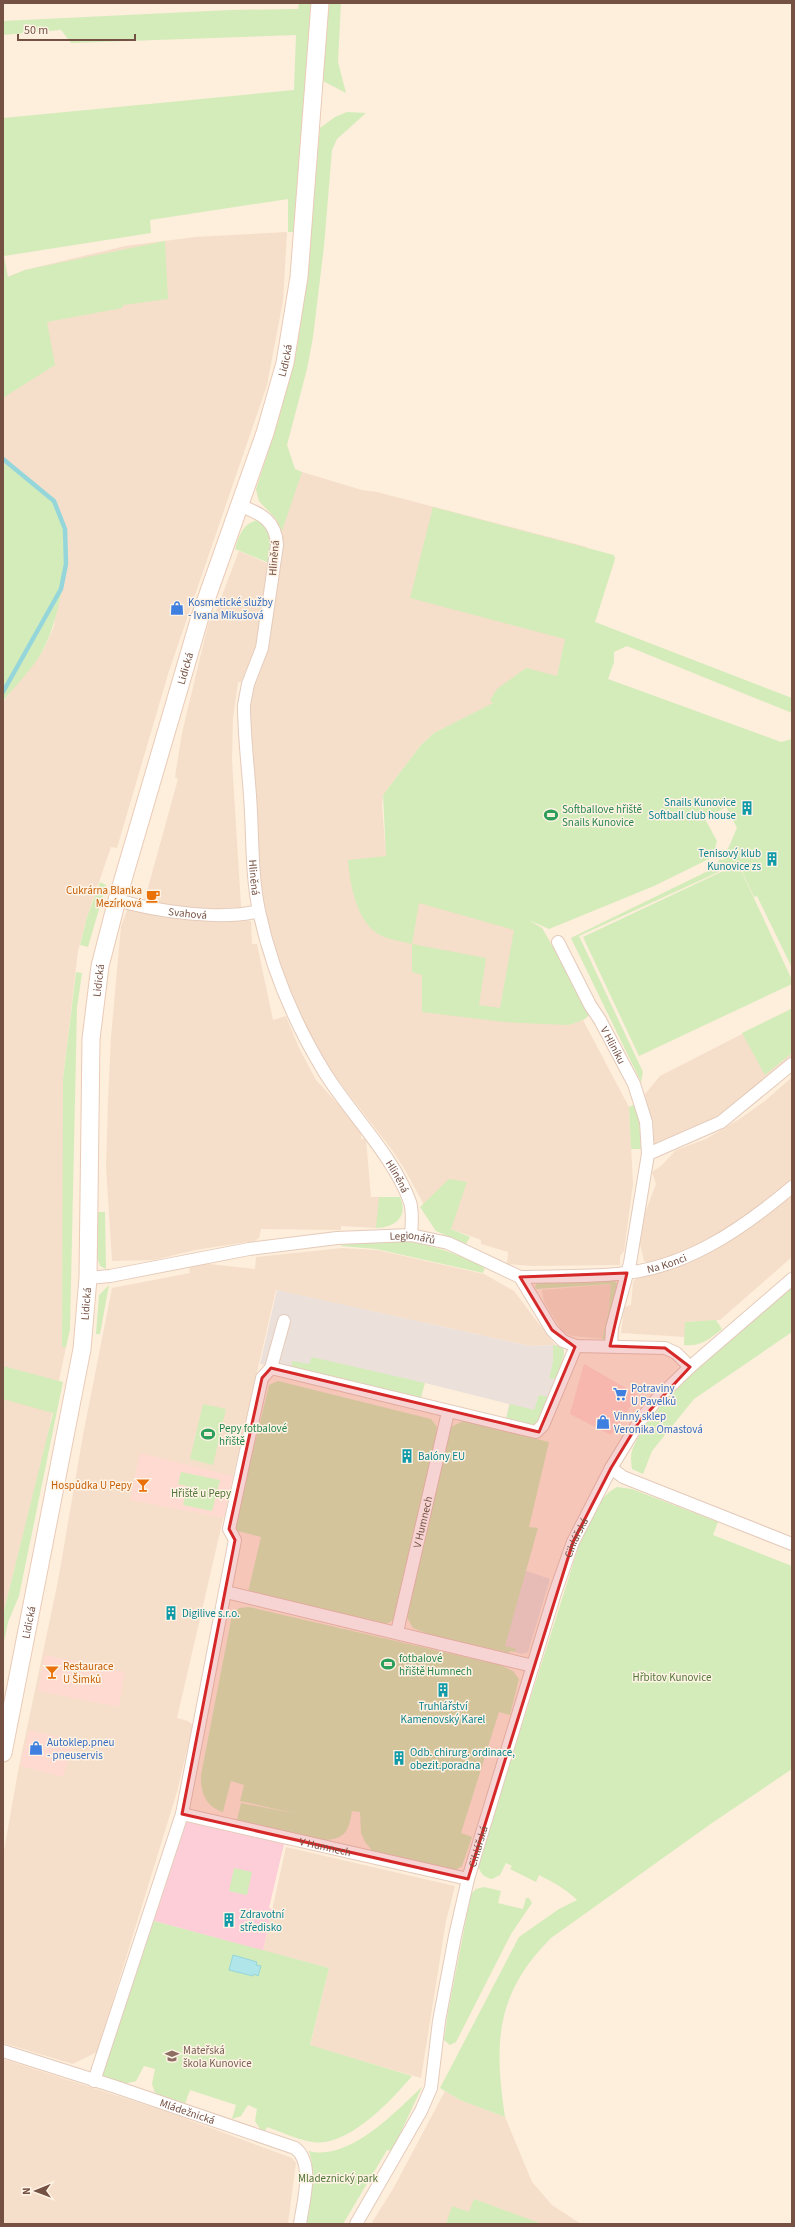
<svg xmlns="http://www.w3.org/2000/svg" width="795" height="2227" viewBox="0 0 795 2227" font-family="'Source Sans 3',sans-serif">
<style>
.residential{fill:#f6dfca}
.commercial{fill:#ffdad0}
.industrial{fill:#ebe1da}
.medical{fill:#fdced8}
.green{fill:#d3ecba;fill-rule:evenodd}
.water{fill:#b0e5e9;stroke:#95d6db}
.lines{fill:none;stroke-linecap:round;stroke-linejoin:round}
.stream{stroke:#95d6db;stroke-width:4.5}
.street-casing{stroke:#e4cbbb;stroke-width:14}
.secondary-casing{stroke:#eacbb7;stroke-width:19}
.street{stroke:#fff;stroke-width:12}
.secondary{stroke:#fff;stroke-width:17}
.marked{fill:#d62828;fill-opacity:0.2;stroke:#d62828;stroke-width:3;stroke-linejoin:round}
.labels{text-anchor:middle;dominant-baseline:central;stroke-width:3;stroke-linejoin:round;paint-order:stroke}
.street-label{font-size:11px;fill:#755143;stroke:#fff3e5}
.shop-label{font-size:11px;fill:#366cbe;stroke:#fff3e5;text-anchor:start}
.culture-label{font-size:11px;fill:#0d838f;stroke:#fff3e5;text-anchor:start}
.leisure-label{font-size:11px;fill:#27864d;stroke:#fff3e5;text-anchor:start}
.food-label{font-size:11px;fill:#c56008;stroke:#fff3e5;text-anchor:end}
.park-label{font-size:11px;fill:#507638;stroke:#fff3e5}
.education-label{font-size:11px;fill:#785e54;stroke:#fff3e5;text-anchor:start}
</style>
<rect width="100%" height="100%" fill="#feeedc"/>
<g class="residential">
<path d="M287 232 283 301 267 385 169 671 117 848 111 847 87 917 78 951 63 1079V1347H66L46 1443 3 1615V702L44 649 54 626 60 584 66 563 64 525 56 506 44 493 3 464V279L25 270 125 246 195 237Z"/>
<path d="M302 472 362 490 377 492 587 547 557 676 486 707 434 733 421 745 383 795 382 806 388 879 417 890 542 928 591 1014 583 1020 629 1107 633 1184 624 1251 620 1256V1265L531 1266 507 1264 508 1252 481 1244V1240L451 1229 424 1205 405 1170 392 1150 334 1075 300 1016 283 973 264 910 259 873 250 718 253 685 283 545 282 531 276 519 259 501 256 489Z"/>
<path d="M239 551 269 564 255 649 241 682H238L233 718 232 760 242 921H251L252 944H257L273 1020 286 1016 299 1048 316 1080 361 1129V1139H366L371 1197H379V1219L376 1228 341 1226V1230L261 1229 259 1238 254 1241 195 1250 154 1260 112 1261 106 1167 108 1100 111 1037 121 926 128 908 144 902 178 779 175 777 182 733 205 637 212 611H216Z"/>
<path d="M792 1003V1064L722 1114 653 1144 645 1094 660 1076 791 1009Z"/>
<path d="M792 1077V1257L720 1320 685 1322V1337L621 1333 624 1307 631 1305 633 1282 650 1263 644 1261 640 1244 645 1213 656 1184 652 1172 661 1166 676 1150 706 1139 741 1118 766 1100Z"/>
<path d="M342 1248 377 1250 484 1274 514 1291 555 1345 530 1346 276 1290 177 1718 188 1721 193 1725 177 1792 97 2052 73 2064 3 2043V1856L19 1766 58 1581 83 1435 112 1288 190 1273 189 1266 200 1263 255 1269 256 1257Z"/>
<path d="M613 1284 605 1339 572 1336 567 1334 562 1331 544 1302 542 1290Z"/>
<path d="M286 1847 455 1886 446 1921 421 2078 310 2046 329 1968 263 1951Z"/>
<path d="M3 2059 168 2112 292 2158 296 2163 288 2224H3Z"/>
<path d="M445 2091 460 2100 505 2117 532 2182 552 2205 581 2224H371L393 2189Z"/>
</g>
<g class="commercial">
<path d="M584 1364 638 1395 611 1435 570 1414Z"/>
<path d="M140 1453 233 1476 224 1518 130 1500Z"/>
<path d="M45 1655 125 1672 119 1707 38 1691Z"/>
<path d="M29 1730 74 1741 63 1777 20 1766Z"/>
</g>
<g class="industrial">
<path d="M277 1290 530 1346 555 1345 563 1347 564 1354 549 1397 532 1425 506 1419 509 1404 425 1383 295 1371 260 1364Z"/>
<path d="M521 1569 550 1579 528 1652 522 1654 499 1648Z"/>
</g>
<path class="medical" d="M187 1820 284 1844 269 1908 272 1909 263 1951 154 1921Z"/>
<g class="green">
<path d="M299 3H312L294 232H288V199L150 220 151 233 4 256 8 277 25 270 165 241 168 299 123 305 122 308 47 322 55 365 3 398V118L294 90 296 35 71 43 61 30 3 35V21L230 10 298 9Z"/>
<path d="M329 3H341L338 62 346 93 323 81Z"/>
<path d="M347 112 366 113 337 139 332 150 324 246 313 337 307 369 287 445 295 469 302 472 282 531 276 519 259 501 256 489 278 422 298 343 306 284 320 128 335 117Z"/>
<path d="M3 463C18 474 48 491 57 507 60 513 64 521 65 527 70 560 59 619 44 648 35 666 16 685 3 701Z"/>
<path d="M433 507 614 555 615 559 595 622 792 698V713L627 646 614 652V662L608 679 781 742 792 739V968L757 896 754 897 738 863 579 936 643 1072 641 1082 571 938 712 869 720 859 723 860 737 828 726 807 705 819 717 841 713 857 654 886 549 929 529 920 542 928 591 1014 583 1020 569 1025 543 1024 504 1022 422 1012V975L412 972V944C402 941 390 940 382 936 357 925 350 885 348 860L386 856 383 795 421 745 434 733 493 703 490 700 497 689 526 668 557 676 565 639 410 598ZM419 903 514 930 500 1008 479 1005 486 958 412 944Z"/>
<path d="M257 520C274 528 271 548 269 563L235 549C239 535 243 524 257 520Z"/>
<path d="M738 864 792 980V984L639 1056 583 937Z"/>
<path d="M100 882 106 885 88 947 80 945 87 917Z"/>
<path d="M76 972 82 973 77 1008 70 1329 66 1347H62L63 1079Z"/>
<path d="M792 1003V1053L765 1075 742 1033 791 1009Z"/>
<path d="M635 1104 639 1121 641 1149H631L629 1107Z"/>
<path d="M449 1179 467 1182 451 1229 470 1237 466 1244 436 1231 420 1207Z"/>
<path d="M379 1197H400C409 1217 394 1228 376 1228Z"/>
<path d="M98 1212H105L106 1269 100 1266 97 1257Z"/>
<path d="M388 1240C428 1242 449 1251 485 1267L483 1273 376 1249 341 1246V1245Z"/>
<path d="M613 1279 617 1283 605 1339H602L609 1310 611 1284 536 1289 535 1286 537 1283Z"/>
<path d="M109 1285 100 1334H96L99 1295Z"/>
<path d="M792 1286V1332L694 1399 652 1451 643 1474 632 1469C631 1462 630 1455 633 1448 656 1393 746 1326 792 1286Z"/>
<path d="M716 1320 722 1329C710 1339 700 1347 684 1345L685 1322Z"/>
<path d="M553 1345 563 1347 564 1354 557 1378 549 1379 553 1362Z"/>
<path d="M312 1357 425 1383 420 1401 295 1371 292 1366V1361L309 1364Z"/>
<path d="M3 1366 63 1382 19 1596 8 1622 3 1647V1615L53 1413 3 1399Z"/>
<path d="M278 1381 431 1419 437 1427 435 1441 393 1620 387 1624 248 1592 261 1537 234 1530 269 1385Z"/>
<path d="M539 1395 549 1397 538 1423 532 1425 506 1419 510 1404 534 1410Z"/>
<path d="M203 1404 226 1409 213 1465 190 1459Z"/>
<path d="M463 1421 549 1442 529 1527 538 1528 505 1646 516 1649 515 1652 510 1651 509 1653 433 1636 413 1628 406 1616 451 1427Z"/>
<path d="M181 1472 220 1480 212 1511 183 1505 187 1486 178 1484Z"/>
<path d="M617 1487 632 1489 718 1522 713 1535 792 1566V1769L712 1823 551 1938C495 1994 494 2043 505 2117L460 2100 440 2088 519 1937 559 1909 577 1900C565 1888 554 1883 539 1875L536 1882 510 1869 512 1866 506 1863 500 1875 492 1879C484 1878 479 1872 478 1864L580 1542C590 1522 597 1497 617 1487Z"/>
<path d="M249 1607 500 1665 513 1671 519 1679 510 1715 499 1712 461 1833 472 1837 462 1866 454 1871 375 1854 365 1842 361 1833 360 1812 352 1811C349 1831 345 1840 323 1840L237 1820 241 1803 298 1814 240 1801 244 1785 231 1781 223 1812C206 1807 200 1792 201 1775L232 1615 239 1608Z"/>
<path d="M234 1868 252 1872 247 1895 229 1891Z"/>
<path d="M484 1887 501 1891 498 1903 523 1909 526 1898H529L532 1903 511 1934 456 2042 450 2045 444 2040 448 2012 471 1894 476 1889Z"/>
<path d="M154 1921 329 1968 310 2045 412 2076C392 2100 347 2148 313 2142 298 2140 282 2132 267 2127L265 2131 260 2129 255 2121 257 2109 248 2105 241 2116 232 2119 236 2105 190 2090 185 2104 155 2093 152 2084 155 2069 144 2066 136 2081 124 2084 103 2076V2072Z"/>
<path d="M422 2087 392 2151 387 2150 343 2224H304C307 2201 317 2173 309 2151 349 2162 396 2111 422 2087Z"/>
<path d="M474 2199 534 2221 543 2224H446L452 2206 469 2212Z"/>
</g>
<path class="water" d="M233 1955 257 1962 256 1965 261 1966 258 1976 254 1974 253 1976 229 1970Z"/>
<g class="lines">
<path class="stream" d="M3 459 54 501 65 529 66 564 61 589 3 692"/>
<defs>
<g id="street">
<path id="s1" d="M240 506C261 513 276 521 277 545L262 648 248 684 244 705C244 735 248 766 250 796 253 834 251 873 259 911 271 967 295 1024 325 1073 350 1113 394 1157 410 1202 413 1212 412 1224 411 1235"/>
<path id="s2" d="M117 900C155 911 221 921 259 911"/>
<path id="s3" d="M558 942 590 1005 600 1020 634 1084 646 1122 648 1154 630 1263 612 1328 611 1346"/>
<path d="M648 1154 721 1122 792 1064"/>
<path id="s4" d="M520 1277C552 1276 585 1277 617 1274 685 1269 742 1229 792 1187"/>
<path id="s5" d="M88 1278 110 1276 249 1249 337 1238 411 1235 448 1243 520 1277 552 1330 563 1341 576 1346 665 1348 676 1353 690 1367"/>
<path d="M271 1368 536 1432 543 1425 576 1346"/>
<path d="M611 1468 623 1477 792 1544"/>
<path d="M226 1592 533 1666"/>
<path id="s6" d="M397 1632 448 1412"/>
<path id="s7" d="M182 1814 468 1879"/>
<path id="s8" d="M3 2051 113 2086 295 2148C315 2163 303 2202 300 2224"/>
<path d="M94 2081 182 1814 235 1540 229 1529 262 1378 271 1368 284 1321"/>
<path id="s9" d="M356 2224 421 2111 431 2088 439 2021 455 1936 468 1879 555 1593 573 1542 611 1468 639 1422 657 1399 690 1367 792 1279"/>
</g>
<g id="secondary">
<path id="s10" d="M3 1753 82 1349 88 1278 91 1039 100 966 117 900 200 617 265 433 285 363 299 277 320 3"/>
</g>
</defs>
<use href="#street" class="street-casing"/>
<use href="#secondary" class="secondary-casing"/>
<use href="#street" class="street"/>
<use href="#secondary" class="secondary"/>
</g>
<path class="marked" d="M627 1273 610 1346 665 1348 690 1367 639 1422 611 1468 573 1542 468 1879 182 1814 235 1540 229 1529 262 1378 271 1368 539 1432 575 1347 552 1330 520 1277Z"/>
<defs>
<symbol id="shop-bare" viewBox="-9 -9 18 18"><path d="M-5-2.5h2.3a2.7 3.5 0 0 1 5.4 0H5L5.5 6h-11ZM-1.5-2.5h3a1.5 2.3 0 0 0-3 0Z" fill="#3f7fe0" stroke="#fff3e5" stroke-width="2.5" paint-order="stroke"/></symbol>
<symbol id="building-bare" viewBox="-9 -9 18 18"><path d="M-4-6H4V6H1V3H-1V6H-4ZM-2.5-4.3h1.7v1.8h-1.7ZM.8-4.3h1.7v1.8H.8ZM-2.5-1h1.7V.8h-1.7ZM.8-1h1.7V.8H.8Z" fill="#0f9aa8" stroke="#fff3e5" stroke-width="2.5" paint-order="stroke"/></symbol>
<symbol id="stadium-bare" viewBox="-9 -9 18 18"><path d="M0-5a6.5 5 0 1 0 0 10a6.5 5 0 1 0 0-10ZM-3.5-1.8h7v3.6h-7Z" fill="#2e9e5b" stroke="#fff3e5" stroke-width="2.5" paint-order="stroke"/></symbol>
<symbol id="cafe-bare" viewBox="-9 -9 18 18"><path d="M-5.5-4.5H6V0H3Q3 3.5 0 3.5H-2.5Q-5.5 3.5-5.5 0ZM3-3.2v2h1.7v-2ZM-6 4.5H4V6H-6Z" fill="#e8710a" stroke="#fff3e5" stroke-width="2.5" paint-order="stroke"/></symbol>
<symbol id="supermarket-bare" viewBox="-9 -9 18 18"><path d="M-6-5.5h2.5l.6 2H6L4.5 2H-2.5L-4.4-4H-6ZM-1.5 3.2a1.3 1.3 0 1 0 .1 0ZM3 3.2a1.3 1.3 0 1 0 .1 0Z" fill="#3f7fe0" stroke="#fff3e5" stroke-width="2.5" paint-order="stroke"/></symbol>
<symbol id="bar-bare" viewBox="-9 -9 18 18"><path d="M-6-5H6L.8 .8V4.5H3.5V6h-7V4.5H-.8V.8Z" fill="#e8710a" stroke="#fff3e5" stroke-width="2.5" paint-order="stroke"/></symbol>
<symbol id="school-bare" viewBox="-9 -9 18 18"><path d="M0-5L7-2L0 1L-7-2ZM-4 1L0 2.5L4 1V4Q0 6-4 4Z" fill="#8d6e63" stroke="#fff3e5" stroke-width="2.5" paint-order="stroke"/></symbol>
</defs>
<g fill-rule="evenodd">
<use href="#shop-bare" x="167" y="598" width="20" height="20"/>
<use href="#building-bare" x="737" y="798" width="20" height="20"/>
<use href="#stadium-bare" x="541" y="805" width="20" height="20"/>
<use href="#building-bare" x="762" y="849" width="20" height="20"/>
<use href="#cafe-bare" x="143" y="886" width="20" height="20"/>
<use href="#supermarket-bare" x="610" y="1384" width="20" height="20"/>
<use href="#shop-bare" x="593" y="1412" width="20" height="20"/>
<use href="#stadium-bare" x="198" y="1424" width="20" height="20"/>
<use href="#building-bare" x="397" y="1446" width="20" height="20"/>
<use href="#bar-bare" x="133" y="1475" width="20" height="20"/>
<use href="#building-bare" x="161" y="1603" width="20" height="20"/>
<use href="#stadium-bare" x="378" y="1654" width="20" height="20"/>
<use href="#bar-bare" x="42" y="1662" width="20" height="20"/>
<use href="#building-bare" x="433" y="1680" width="20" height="20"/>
<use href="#shop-bare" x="26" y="1738" width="20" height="20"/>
<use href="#building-bare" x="389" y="1748" width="20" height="20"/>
<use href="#building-bare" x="219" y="1910" width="20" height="20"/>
<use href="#school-bare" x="162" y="2046" width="20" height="20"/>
</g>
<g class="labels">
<g class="street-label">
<text stroke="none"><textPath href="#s10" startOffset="1429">Lidická</textPath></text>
<text transform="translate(274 558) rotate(-85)">Hliněná</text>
<text stroke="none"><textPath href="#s10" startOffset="1105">Lidická</textPath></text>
<text stroke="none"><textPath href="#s1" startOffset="395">Hliněná</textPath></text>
<text stroke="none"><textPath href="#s2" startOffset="72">Svahová</textPath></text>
<text stroke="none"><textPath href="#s10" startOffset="781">Lidická</textPath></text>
<text stroke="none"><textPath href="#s3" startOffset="117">V Hliníku</textPath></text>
<text stroke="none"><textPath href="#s1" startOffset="731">Hliněná</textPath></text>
<text stroke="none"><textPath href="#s5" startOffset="328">Legionářů</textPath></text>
<text stroke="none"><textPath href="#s4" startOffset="148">Na Konci</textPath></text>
<text stroke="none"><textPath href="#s10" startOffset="457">Lidická</textPath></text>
<text stroke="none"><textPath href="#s6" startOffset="113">V Humnech</textPath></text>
<text stroke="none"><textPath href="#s9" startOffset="726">Cihlářská</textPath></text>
<text stroke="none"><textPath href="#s10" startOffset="133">Lidická</textPath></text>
<text stroke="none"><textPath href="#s9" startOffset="402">Cihlářská</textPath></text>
<text stroke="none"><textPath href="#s7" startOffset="147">V Humnech</textPath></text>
<text stroke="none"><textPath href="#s8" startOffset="194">Mládežnická</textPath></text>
</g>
<g class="shop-label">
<text x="188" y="602">Kosmetické služby<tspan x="188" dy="13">- Ivana Mikušová</tspan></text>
<text x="631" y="1388">Potraviny<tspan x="631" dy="13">U Pavelků</tspan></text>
<text x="614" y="1416">Vinný sklep<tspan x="614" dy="13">Veronika Omastová</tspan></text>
<text x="47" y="1742">Autoklep.pneu<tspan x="47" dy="13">- pneuservis</tspan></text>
</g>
<g class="culture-label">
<text x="736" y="802" text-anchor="end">Snails Kunovice<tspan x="736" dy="13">Softball club house</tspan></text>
<text x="761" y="853" text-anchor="end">Tenisový klub<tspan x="761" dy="13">Kunovice zs</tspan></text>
<text x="418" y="1456">Balóny EU</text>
<text x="182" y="1613">Digilive s.r.o.</text>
<text x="443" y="1706" text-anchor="middle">Truhlářství<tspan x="443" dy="13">Kamenovský Karel</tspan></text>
<text x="410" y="1752">Odb. chirurg. ordinace,<tspan x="410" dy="13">obezit.poradna</tspan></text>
<text x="240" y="1914">Zdravotní<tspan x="240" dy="13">středisko</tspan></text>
</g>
<g class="leisure-label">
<text x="562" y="809">Softballove hřiště<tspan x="562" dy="13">Snails Kunovice</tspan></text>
<text x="219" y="1428">Pepy fotbalové<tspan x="219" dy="13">hřiště</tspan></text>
<text x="399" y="1658">fotbalové<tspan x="399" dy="13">hřiště Humnech</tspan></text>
</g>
<g class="food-label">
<text x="142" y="890">Cukrárna Blanka<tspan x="142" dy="13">Mezírková</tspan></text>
<text x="132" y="1485">Hospůdka U Pepy</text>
<text x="63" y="1666" text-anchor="start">Restaurace<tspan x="63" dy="13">U Šimků</tspan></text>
</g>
<g class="park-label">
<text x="201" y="1493">Hřiště u Pepy</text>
<text x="672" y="1677">Hřbitov Kunovice</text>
<text x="338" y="2178">Mladeznický park</text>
</g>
<g class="education-label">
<text x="183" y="2050">Mateřská<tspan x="183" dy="13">škola Kunovice</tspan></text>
</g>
</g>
<rect width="795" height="2227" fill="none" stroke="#755143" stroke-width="8"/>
<g transform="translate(36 2191) rotate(269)" stroke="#fff3e5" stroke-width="3" paint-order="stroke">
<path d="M0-3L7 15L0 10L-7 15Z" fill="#755143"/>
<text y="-6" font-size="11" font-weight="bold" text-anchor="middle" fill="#755143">N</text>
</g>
<path d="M18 34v6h117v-6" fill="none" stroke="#755143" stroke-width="2"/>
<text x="24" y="34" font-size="12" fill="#755143" stroke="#fff3e5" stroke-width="3" paint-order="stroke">50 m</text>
</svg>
